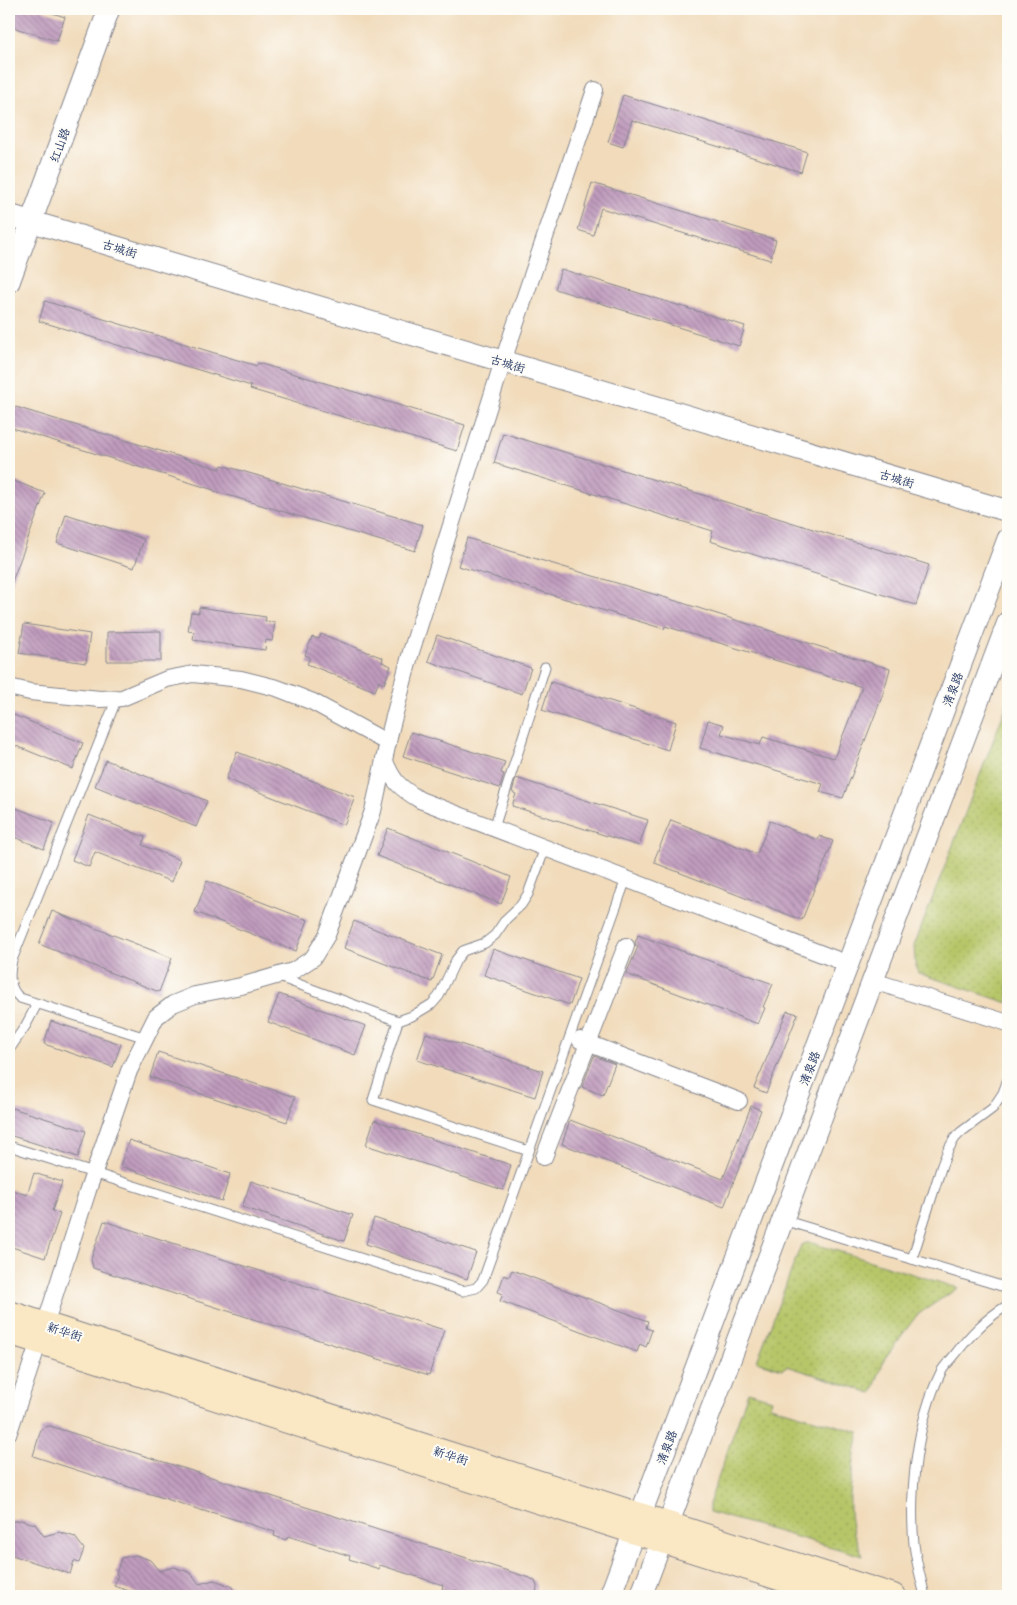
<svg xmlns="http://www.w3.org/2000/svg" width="1017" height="1605" viewBox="0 0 1017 1605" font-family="Mali,'LXGW WenKai TC',sans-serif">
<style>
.grass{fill:url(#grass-dots);stroke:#697a64}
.building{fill:url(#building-back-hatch)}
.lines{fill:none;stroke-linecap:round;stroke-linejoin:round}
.service-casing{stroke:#86858c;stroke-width:11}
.minor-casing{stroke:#86858c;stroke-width:18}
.tertiary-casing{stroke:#86858c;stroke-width:23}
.secondary-casing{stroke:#86858c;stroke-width:26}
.service{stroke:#fff;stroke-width:9}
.minor{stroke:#fff;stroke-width:16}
.tertiary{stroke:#fff;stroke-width:21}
.secondary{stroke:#fae7c3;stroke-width:24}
.labels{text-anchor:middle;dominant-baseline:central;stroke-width:4;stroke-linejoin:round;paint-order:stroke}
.street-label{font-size:12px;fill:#1b2f5e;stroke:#fdfcf7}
</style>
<defs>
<pattern id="grass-dots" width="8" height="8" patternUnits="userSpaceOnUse" patternTransform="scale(1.25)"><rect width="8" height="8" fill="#b7c669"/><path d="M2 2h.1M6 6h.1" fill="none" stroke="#9daa5d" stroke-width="1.8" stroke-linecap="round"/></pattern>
<pattern id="building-back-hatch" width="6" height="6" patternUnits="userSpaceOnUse" patternTransform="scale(1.25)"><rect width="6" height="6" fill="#c09bbd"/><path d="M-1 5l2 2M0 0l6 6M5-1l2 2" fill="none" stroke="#9b7f9d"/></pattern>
</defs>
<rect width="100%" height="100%" fill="#fdfcf7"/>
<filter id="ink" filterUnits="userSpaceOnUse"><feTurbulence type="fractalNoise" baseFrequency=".02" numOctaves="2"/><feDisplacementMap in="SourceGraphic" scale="10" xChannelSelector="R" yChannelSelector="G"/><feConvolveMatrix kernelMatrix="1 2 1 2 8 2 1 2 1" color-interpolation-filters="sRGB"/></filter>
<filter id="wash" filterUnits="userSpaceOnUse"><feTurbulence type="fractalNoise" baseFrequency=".0096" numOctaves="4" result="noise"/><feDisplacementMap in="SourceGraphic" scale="20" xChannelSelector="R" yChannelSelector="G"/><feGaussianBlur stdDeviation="1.12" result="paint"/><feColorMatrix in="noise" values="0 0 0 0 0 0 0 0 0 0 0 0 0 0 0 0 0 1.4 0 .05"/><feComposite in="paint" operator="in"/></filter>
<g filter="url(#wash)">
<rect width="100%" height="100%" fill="#f1dbbb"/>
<g class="grass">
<path d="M1008 702V1003L918 973 915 962 914 946Z"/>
<path d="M806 1243H812L958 1288 917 1315 885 1358 872 1393 787 1366 782 1369 757 1361 801 1245Z"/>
<path d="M748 1392 772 1399 770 1406 859 1432C854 1460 846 1498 852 1527 854 1536 860 1547 863 1556L709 1512V1504Z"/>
</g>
<g id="blocks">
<g class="building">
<path d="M9 9H40L65 17 57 41 9 26Z"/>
<path d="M623 95 807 152 801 172 632 120 623 147 608 142Z"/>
<path d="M592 183 776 240 770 260 601 208 593 235 578 230Z"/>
<path d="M561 269 745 326 739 346 555 289Z"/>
<path d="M45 301 257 366 258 363 465 425 457 451 250 389 251 386 39 321Z"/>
<path d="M9 405 220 469 222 465 423 525 415 551 214 491V490L9 427Z"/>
<path d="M503 433 929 565 916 605 710 541 713 531 494 463Z"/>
<path d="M9 479 45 493 10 587H9Z"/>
<path d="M66 514 144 539 134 568 57 543Z"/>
<path d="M467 538 673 600 890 669 883 694 843 798 820 792 823 784 700 748 708 720 724 725 721 734 760 745 763 737 834 758 862 687 665 626 664 629 458 566Z"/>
<path d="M199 607 266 617 265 621 275 622 272 641 266 640 265 650 193 640 194 632 188 631 191 612 199 613Z"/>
<path d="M24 624 90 634 86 663 19 653Z"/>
<path d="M161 631V661H107V632Z"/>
<path d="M321 634 383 658 382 662 391 666 384 684 379 681 375 691 307 664 310 657 305 655 312 637 319 639Z"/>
<path d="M437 635 531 668 522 694 428 661Z"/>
<path d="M551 682 676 722 668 750 542 710Z"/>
<path d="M9 713 83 743 73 769 9 743Z"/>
<path d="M411 732 505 762 501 773 504 774 500 788 403 756Z"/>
<path d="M237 752 355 797 344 825 226 779Z"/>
<path d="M106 760 207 801 196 827 95 786Z"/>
<path d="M516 778 648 820 639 846 512 806 516 794 512 792Z"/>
<path d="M9 805 54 823 44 849 9 835Z"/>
<path d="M89 815 145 837 142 845 180 860 172 882 95 852 89 867 72 860Z"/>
<path d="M671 820 757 854 770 821 818 840 819 836 833 841 802 920 655 863V858Z"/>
<path d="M388 828 511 877 501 904 377 856Z"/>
<path d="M207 881 308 920 296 951 195 912Z"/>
<path d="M52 911 172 958 159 992 39 944Z"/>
<path d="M354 921 442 955 432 982 344 948Z"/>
<path d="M638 935 773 984 763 1007 765 1008 758 1024 626 974 638 947 636 946 635 943Z"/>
<path d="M493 949 579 979 570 1005 484 975Z"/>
<path d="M279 994 366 1026 355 1055 268 1022Z"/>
<path d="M787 1011 798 1014 766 1093 754 1088Z"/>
<path d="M51 1021 121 1044 113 1067 44 1044Z"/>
<path d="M426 1033 543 1071 535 1097 417 1060Z"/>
<path d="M158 1052 295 1097 287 1122 150 1077Z"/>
<path d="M594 1056 615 1064 603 1095 582 1087Z"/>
<path d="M751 1106 761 1110 724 1207 562 1144 570 1120 723 1179Z"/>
<path d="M9 1107 86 1131 78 1157 9 1135Z"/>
<path d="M374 1120 511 1165 503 1190 366 1145Z"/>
<path d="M129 1140 230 1174 222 1201 120 1166Z"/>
<path d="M34 1173 62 1182 52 1211 60 1214 45 1258 9 1246V1189L27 1195Z"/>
<path d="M251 1181 353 1215 344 1241 242 1207Z"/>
<path d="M374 1218 476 1252 467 1279 366 1244Z"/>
<path d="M104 1221 444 1330 429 1375 93 1268 91 1259Z"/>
<path d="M512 1270 648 1321 646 1328 652 1330 646 1347 640 1344 637 1352 500 1301 503 1294 498 1292 504 1275 509 1277Z"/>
<path d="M50 1426 530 1578 535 1581 537 1586 536 1596H474L455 1590 454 1593 442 1589 443 1585 380 1565 379 1569 349 1559 350 1556 288 1536 286 1540 274 1536 275 1532 211 1512 210 1513 33 1456 41 1429 45 1427Z"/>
<path d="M20 1520 35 1524 44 1536 59 1532 75 1537 84 1549 79 1563 74 1561 70 1574 9 1554V1522Z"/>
<path d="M136 1555 150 1560 159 1571 174 1567 191 1573 199 1584 214 1580 231 1586 238 1596H145L114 1586 118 1575 116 1574 121 1558Z"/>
</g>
</g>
</g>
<g filter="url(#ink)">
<use href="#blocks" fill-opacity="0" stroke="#86858c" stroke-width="1"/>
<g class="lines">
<defs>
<g id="service">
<path d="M117 698 12 960C9 974 8 988 20 998L146 1038"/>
<path d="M494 828 545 667"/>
<path d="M279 977 398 1021 412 1016 432 1004 439 996 456 960 463 951 485 943 495 935 506 919 521 905 528 894 545 848"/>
<path d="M398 1021 373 1100 529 1151"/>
<path d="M9 1050 26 1025 37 1004"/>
<path d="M9 1146 463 1291 476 1288 483 1280 626 879"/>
<path d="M783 1220 1008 1288"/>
<path d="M912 1259 942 1165 948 1150 955 1138 961 1132 993 1108 1003 1093 1008 1079"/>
<path d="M925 1596C921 1579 916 1562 914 1544 909 1490 917 1421 941 1372 944 1366 949 1362 953 1357 970 1335 985 1319 1008 1305"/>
</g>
<g id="minor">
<path d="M9 687 30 692 100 699 122 698 167 679 193 674 241 679 277 688 313 702 388 743"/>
<path d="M384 759C393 782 399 787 420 800L848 964"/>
<path d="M873 981 1008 1023"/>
<path d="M580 1040 739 1101"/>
<path d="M544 1157 626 946"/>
<path d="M45 1325 88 1190 129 1071 156 1017 173 1004 195 995 241 986 293 971 313 958 327 935 373 811 391 728 411 652 503 361 595 90"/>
<path d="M9 1432 39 1341"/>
</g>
<g id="tertiary">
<path d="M9 215 1008 511"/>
<path d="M9 282 109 9"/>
<path d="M610 1596 1008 539"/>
<path d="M641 1596 1008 622"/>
</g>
<g id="secondary">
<path d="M9 1313 893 1596"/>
<path d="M9 1332 835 1596"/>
</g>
</defs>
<use href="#service" class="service-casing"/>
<use href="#minor" class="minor-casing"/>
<use href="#tertiary" class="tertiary-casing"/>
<use href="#secondary" class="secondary-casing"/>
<use href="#service" class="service"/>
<use href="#minor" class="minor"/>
<use href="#tertiary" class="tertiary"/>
<use href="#secondary" class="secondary"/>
</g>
</g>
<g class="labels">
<g class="street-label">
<text transform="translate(59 145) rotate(-70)">红山路</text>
<text transform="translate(120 248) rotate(17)">古城街</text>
<text transform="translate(508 363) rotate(17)">古城街</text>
<text transform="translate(897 478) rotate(17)">古城街</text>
<text transform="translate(952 689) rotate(-69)">清泉路</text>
<text transform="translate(809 1068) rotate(-69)">清泉路</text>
<text transform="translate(65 1331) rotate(18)">新华街</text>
<text transform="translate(666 1447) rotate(-69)">清泉路</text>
<text transform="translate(451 1455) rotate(18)">新华街</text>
</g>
</g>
<rect width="1017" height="1605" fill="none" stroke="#fdfcf7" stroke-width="30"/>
</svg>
